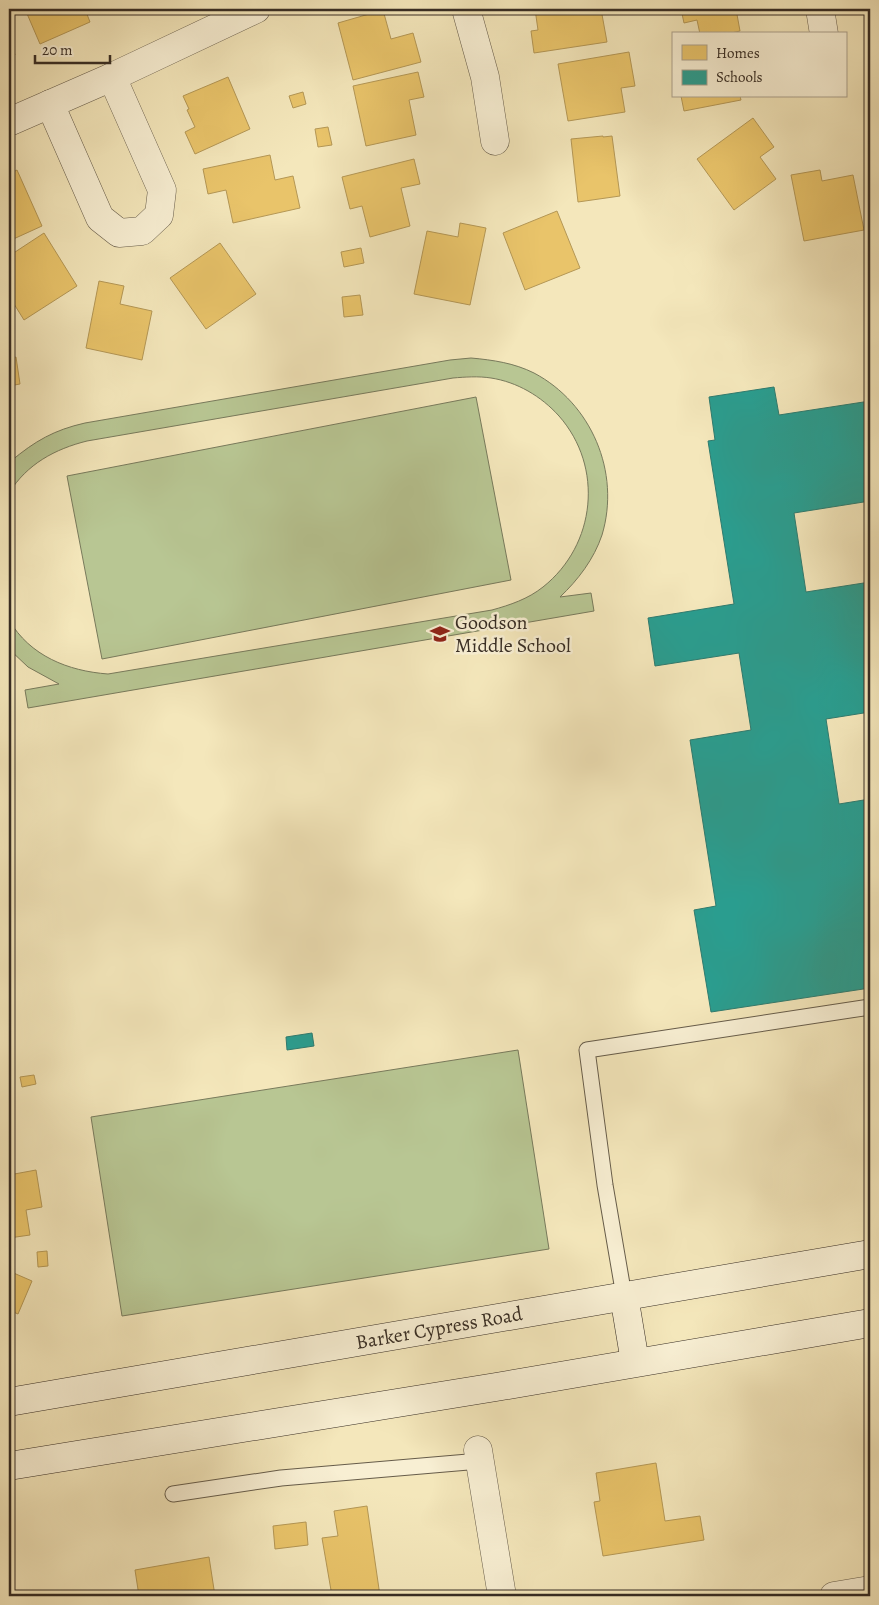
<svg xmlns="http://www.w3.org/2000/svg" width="879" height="1605" viewBox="0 0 879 1605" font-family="Alegreya,serif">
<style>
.green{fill:#b8c693;stroke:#787a5c}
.homes{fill:#e9c46a;stroke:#b49755}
.schools{fill:#2a9d8f;stroke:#2e7b6f}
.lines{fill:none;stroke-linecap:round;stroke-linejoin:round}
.service-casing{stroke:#665c4a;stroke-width:17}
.minor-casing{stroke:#665c4a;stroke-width:29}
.secondary-casing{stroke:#372d24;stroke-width:29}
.service{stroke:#f8efd3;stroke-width:15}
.minor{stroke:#f8efd3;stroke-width:28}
.secondary{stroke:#f8efd3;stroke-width:28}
.labels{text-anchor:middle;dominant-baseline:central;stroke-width:5;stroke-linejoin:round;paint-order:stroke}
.poi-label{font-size:20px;fill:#372d24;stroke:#f8efd3;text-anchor:start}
.street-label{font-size:20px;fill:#372d24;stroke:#f8efd3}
</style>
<rect width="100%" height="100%" fill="#f4e7bb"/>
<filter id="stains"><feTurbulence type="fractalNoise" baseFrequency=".004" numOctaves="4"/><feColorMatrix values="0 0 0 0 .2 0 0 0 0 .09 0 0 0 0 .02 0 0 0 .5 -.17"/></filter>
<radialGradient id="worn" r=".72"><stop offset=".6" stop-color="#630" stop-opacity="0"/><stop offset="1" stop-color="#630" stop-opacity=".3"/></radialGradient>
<g class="green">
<path d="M471 358C493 360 514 363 534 373 591 403 621 472 602 535 594 559 578 580 560 597L591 593 594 611 28 708 25 690 59 684 28 667 9 649V620C30 656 68 671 108 674L492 610C510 605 528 599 543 587 596 545 604 467 559 416 541 396 517 382 491 378 478 376 465 377 453 378L87 441C55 449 27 464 9 493V463L11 461C35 441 54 430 85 423L450 360Z"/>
<path d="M476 397 511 580 102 659 67 476Z"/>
<path d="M518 1050 549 1249 122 1316 91 1117Z"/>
</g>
<g class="homes">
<path d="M25 9H85L90 22 40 44Z"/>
<path d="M535 9H601L607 42 534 53 531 31 538 30Z"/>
<path d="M681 9H736L740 31 727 34H700L697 20 684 23Z"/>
<path d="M383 10 391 39 413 33 421 62 353 80 338 23Z"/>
<path d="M9 34 15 55 9 57Z"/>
<path d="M629 52 635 86 621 88 625 112 568 121 558 64Z"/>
<path d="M418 72 424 97 409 100 416 135 366 146 353 86Z"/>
<path d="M228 77 250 129 195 154 185 132 195 127 187 110 189 109 183 96Z"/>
<path d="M303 92 306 104 293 108 289 96Z"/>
<path d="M681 96H740L741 100 684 111Z"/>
<path d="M753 118 774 147 760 157 776 179 734 210 697 159Z"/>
<path d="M328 127 332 145 318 147 315 129Z"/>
<path d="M603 136V137L612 136 620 196 578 202 571 139Z"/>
<path d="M270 155 275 180 293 176 300 208 233 223 226 190 208 194 203 169Z"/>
<path d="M414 159 420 184 401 188 410 226 370 237 362 206 350 209 342 177Z"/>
<path d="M17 170 42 226 9 241V174Z"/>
<path d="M820 170 822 181 853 175 864 230 804 241 791 175Z"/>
<path d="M557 211 580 268 525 290 503 233Z"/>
<path d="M460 223 486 228 470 305 414 294 427 231 458 237Z"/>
<path d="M44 233 77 286 24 320 9 296V256Z"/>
<path d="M220 243 256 294 206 329 170 278Z"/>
<path d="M361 248 364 263 344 267 341 252Z"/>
<path d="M99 281 124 286 120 304 152 311 142 360 86 348Z"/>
<path d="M360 295 363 315 344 317 342 297Z"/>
<path d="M16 357 20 384 9 386V359Z"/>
<path d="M34 1075 36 1084 22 1087 20 1077Z"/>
<path d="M36 1170 42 1207 26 1210 30 1235 9 1238V1175Z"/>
<path d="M47 1251 48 1266 38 1267 37 1252Z"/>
<path d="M9 1271 32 1281 18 1314 11 1311 9 1316Z"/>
<path d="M656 1463 665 1521 700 1516 704 1540 603 1556 594 1502 600 1501 596 1473Z"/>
<path d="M367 1506 380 1596H332L322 1538 338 1536 334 1511Z"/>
<path d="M306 1522 308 1545 275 1549 273 1526Z"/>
<path d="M209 1557 215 1596H139L135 1570Z"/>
</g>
<g class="schools">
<path d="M774 387 779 415 870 401V501L794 513 806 592 870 582V712L826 719 839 804 870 799V988L711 1012 694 910 716 906 690 740 751 730 739 653 655 666 648 618 734 604 708 441 715 440 709 397Z"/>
<path d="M312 1033 314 1046 287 1050 286 1037Z"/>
</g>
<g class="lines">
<defs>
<g id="service">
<path d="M624 1296 605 1185 587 1050 870 1007"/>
<path d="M173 1494 281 1478 480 1461"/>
</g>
<g id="minor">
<path d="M466 9 485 77 495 141"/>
<path d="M820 9 824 34"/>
<path d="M50 104 100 218 119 233 142 231 159 215 162 190 112 77"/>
<path d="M9 122 112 77 256 9"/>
<path d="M478 1450 502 1596"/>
<path d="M834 1596 870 1590"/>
</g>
<g id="secondary">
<path d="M624 1296 635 1362"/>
<path d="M9 1402 870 1254"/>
<path d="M9 1466 496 1387 870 1323"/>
</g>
</defs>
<use href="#service" class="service-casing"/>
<use href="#minor" class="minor-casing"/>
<use href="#secondary" class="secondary-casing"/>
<use href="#service" class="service"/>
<use href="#minor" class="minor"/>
<use href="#secondary" class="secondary"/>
</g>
<defs>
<symbol id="school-bare" viewBox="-9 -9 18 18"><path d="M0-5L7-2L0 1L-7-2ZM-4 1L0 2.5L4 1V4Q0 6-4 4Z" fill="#8f2418" stroke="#f8efd3" stroke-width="2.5" paint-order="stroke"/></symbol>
</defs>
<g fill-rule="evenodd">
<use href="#school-bare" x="426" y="620" width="28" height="28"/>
</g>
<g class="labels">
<g class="poi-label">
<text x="455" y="622">Goodson<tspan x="455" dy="23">Middle School</tspan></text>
</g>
<g class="street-label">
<text transform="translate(439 1328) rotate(-10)">Barker Cypress Road</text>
</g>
</g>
<rect width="879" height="1605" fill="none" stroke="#f4e7bb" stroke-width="30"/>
<rect x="10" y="10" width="859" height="1585" fill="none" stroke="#372d24" stroke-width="2.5"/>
<rect x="15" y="15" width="849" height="1575" fill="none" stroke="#372d24"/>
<rect x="672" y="32" width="175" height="65" fill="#f8efd3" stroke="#aba18d"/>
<rect x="682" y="45" width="25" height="15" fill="#e9c46a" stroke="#aba18d"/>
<text x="716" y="58" font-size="15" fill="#372d24">Homes</text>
<rect x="682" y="70" width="25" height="15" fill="#2a9d8f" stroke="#aba18d"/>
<text x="716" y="82" font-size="15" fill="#372d24">Schools</text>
<path d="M35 55v8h75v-8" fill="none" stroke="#372d24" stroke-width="2.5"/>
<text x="42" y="55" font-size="15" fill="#372d24" stroke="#f8efd3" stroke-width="4" paint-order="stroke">20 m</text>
<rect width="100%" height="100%" filter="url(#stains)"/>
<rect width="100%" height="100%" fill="url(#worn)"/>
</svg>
